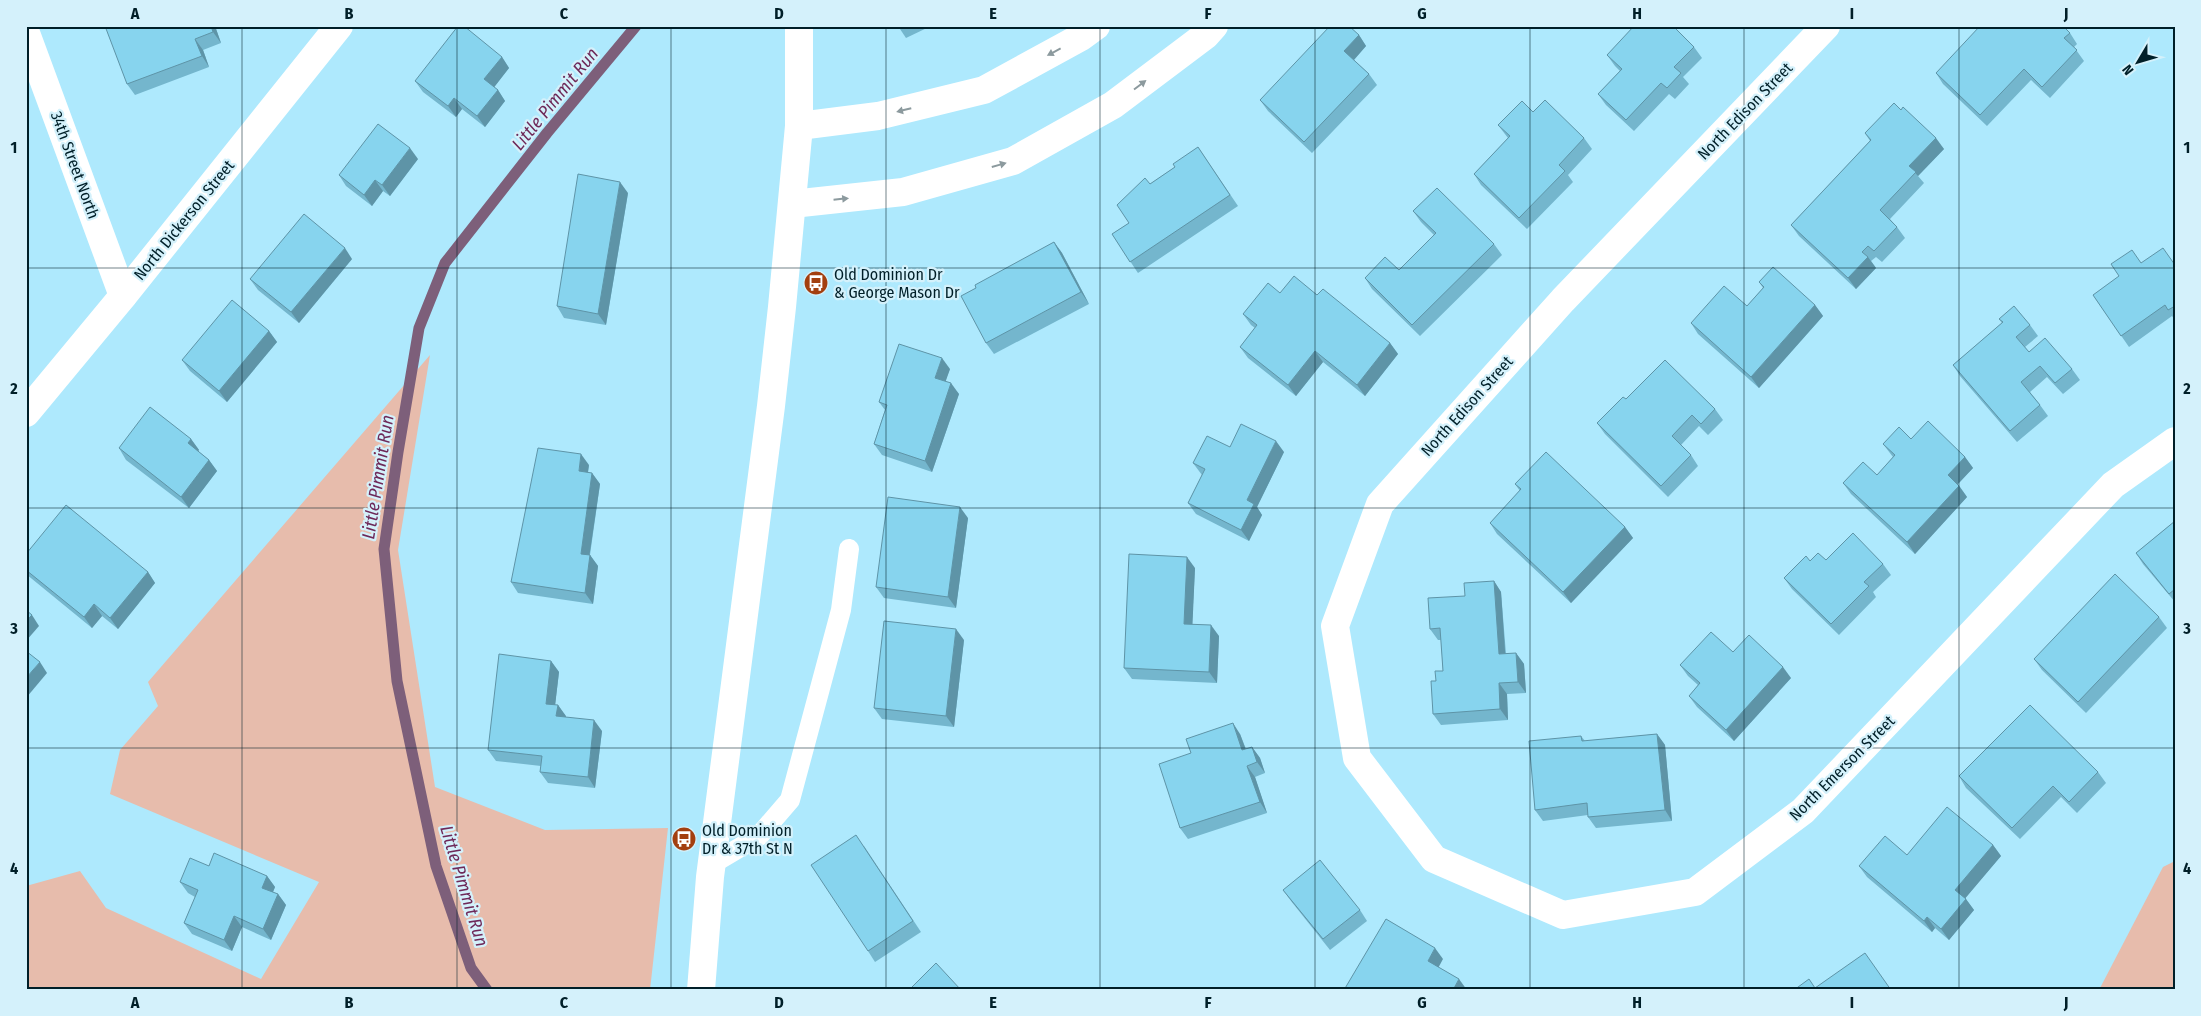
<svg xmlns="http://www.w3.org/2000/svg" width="2201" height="1016" viewBox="0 0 2201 1016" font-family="'Fira Sans Condensed',sans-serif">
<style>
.green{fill:#e7bcac}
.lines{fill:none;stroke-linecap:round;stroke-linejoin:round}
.stream{stroke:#7d5f7a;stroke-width:11}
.lane{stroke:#fff;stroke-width:20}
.street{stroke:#fff;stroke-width:28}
.secondary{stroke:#fff;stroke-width:28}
.primary{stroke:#fff;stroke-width:28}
.wall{fill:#74b6cd}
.shaded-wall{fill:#5e94a7}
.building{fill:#87d4ee;stroke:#5e94a7}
.oneway{fill:#8c9a9e}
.grid{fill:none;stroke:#001f28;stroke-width:1;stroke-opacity:0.55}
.labels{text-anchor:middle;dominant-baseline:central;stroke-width:4.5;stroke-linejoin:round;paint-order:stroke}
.street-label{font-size:16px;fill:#001f28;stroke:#d4f1fb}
.poi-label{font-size:16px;fill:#001f28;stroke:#d4f1fb;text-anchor:start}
.water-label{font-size:18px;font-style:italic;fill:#6e2959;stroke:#d4f1fb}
.neatline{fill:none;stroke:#001f28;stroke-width:2}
.grid-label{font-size:16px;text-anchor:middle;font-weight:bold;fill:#001f28}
</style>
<rect width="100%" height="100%" fill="#aee9fd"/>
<g class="green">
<path d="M430 355 398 550 435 787 545 830 668 828 650 990H26V886L80 871 106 908 261 979 319 882 110 794 120 750 158 706 148 682Z"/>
<path d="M2175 861V990H2099L2163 867Z"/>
</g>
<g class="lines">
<path class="stream" d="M487 990 471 968 436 866 397 681 384 549 398 452 419 328 445 263 547 133 636 26"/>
<path class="lane" d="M712 864 759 836 790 800 841 610 849 549"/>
<g class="street">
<path d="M1826 26 1563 300 1380 504 1335 626 1357 758 1434 859 1563 915 1695 892 1803 811 2113 485 2175 441"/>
<path d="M26 33 123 296"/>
<path d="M26 413 123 296 339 26"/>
</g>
<g class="secondary">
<path d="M799 126 878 116 984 90 1081 37 1096 26"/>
<path d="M792 204 903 192 1013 161 1113 105 1206 35 1214 26"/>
</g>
<path class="primary" d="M701 990 710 877 771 406 782 307 799 126V26"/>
</g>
<g class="wall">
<path d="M215 26 221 43 203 50 209 67 135 95 127 84Z"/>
<path d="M898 26H931L906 38Z"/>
<path d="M2070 33 2077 44 2074 47 2084 61 2050 98 2031 80 1987 126 1943 84 1936 73Z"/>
<path d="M1359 35 1366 46 1354 60 1369 74 1377 85 1312 153 1268 111 1260 100Z"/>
<path d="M1694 47 1702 58 1683 77 1689 84 1675 99 1669 94 1634 131 1606 105 1598 94 1620 71 1615 66 1607 55Z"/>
<path d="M502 57 509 68 494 87 498 90 505 101 485 127 462 109 456 117 423 92 415 81Z"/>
<path d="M1901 110 1944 149 1918 176 1924 183 1890 219 1897 227 1905 238 1882 262 1876 257 1871 261 1876 268 1856 289 1799 236 1791 225 1870 141 1865 133Z"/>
<path d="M1533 112 1584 138 1592 149 1568 175 1573 182 1527 229 1481 185 1474 174 1508 138 1498 125Z"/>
<path d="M1198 147 1238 206 1138 273 1112 234 1129 223 1150 184 1175 167Z"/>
<path d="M418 159 390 196 383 191 372 206 346 186 339 175Z"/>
<path d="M628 193 606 325 564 318 557 306Z"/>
<path d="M1413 211 1494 244 1502 255 1420 336 1372 289 1365 278 1399 270 1434 235 1421 222Z"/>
<path d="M1054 242 1062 253 1089 304 994 354 986 343 976 288Z"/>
<path d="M352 259 299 323 258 290 250 279Z"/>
<path d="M2142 263 2175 265V320L2172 316 2129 347 2093 295Z"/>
<path d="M1759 282 1815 305 1823 316 1759 388 1698 334 1691 323 1747 306 1763 288Z"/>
<path d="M1280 293 1317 295 1390 343 1398 354 1365 396 1323 362 1296 396 1248 358 1240 347 1255 328 1251 325 1243 314Z"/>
<path d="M1999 319 2030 325 2038 336 2025 347 2029 352 2072 369 2080 380 2063 394 2047 377 2030 392 2040 405 2048 416 2017 442 1960 376 1953 365 2002 323Z"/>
<path d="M269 331 277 342 227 402 190 371 182 360Z"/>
<path d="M950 369 945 381 959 394 932 472 882 455 874 444 885 410 879 402Z"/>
<path d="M1715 409 1723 420 1708 435 1699 426 1681 445 1691 455 1698 466 1668 497 1605 434 1597 423Z"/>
<path d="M191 439 199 450 198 451 209 460 217 471 189 508 126 460 119 448Z"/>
<path d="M1911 439 1965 457 1973 468 1958 484 1967 497 1915 554 1851 494 1843 483 1877 475 1893 457 1883 444Z"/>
<path d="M1230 447 1284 452 1257 507 1262 515 1249 541 1196 514 1188 503 1202 475 1193 463Z"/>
<path d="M589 465 588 473H592L600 484 590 555 598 566 593 604 518 593 511 582Z"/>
<path d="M1515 484 1625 527 1633 538 1571 603 1497 534 1490 523 1520 491Z"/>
<path d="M968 518 956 608 884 598 876 587Z"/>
<path d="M2175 521V602L2143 564 2136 553Z"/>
<path d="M26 554 148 572 155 583 118 629 102 616 92 628 26 574Z"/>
<path d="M1826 560 1883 564 1891 575 1873 592 1876 597 1839 635 1792 589 1784 578 1810 561Z"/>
<path d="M1195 568 1192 624 1219 636 1217 683 1132 679 1124 668Z"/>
<path d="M1494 581 1501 592 1506 654 1516 653 1524 664 1526 693 1507 694 1508 720 1441 725 1433 714 1436 681 1443 671 1441 640H1438L1430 629 1465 596Z"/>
<path d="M2159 617 2167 628 2086 713 2042 670 2034 659Z"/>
<path d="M964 640 954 727 882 719 874 708Z"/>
<path d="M1733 652 1791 678 1734 741 1697 707 1689 696 1698 685 1688 676 1680 665Z"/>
<path d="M551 661 559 672 555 705H558L566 717 602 731 595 788 548 783 540 772 541 766 496 761 488 750Z"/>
<path d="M1240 734 1246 749 1252 747 1260 758 1265 773 1255 777 1267 813 1188 839 1180 828 1191 753Z"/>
<path d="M1657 734 1665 745 1672 821 1596 828 1588 817V815L1543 821 1535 810 1581 736 1585 741Z"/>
<path d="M2098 772 2106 783 2077 813 2061 797 2020 839 1966 788 1959 776Z"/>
<path d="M1993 845 2001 856 1965 898 1974 910 1949 940 1935 928 1932 932 1867 877 1859 866 1907 855Z"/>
<path d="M864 846 921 932 875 962 868 951Z"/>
<path d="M209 866 267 876 275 887 273 892 278 894 286 905 271 940 242 927 232 951 192 934 184 923 195 897 188 893 180 882Z"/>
<path d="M1283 890 1360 910 1367 921 1330 950 1291 901Z"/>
</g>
<g class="shaded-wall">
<path d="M211 26H215L221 43 213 32Z"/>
<path d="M1359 35 1366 46 1352 62 1344 51Z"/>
<path d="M195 39 203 50 209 67 202 56Z"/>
<path d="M502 57 509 68 492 90 484 79Z"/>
<path d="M498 90 505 101 485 127 477 116Z"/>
<path d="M454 98 462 109 456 117 448 106Z"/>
<path d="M1936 138 1944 149 1918 176 1909 166Z"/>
<path d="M410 148 418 159 390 196 382 185Z"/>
<path d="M375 180 383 191 372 206 364 195Z"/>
<path d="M620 182 628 193 606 325 598 314Z"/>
<path d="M1054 242 1062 253 1089 304 1081 292Z"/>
<path d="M345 248 352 259 299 323 291 312Z"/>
<path d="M1868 257 1876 268 1856 289 1848 278Z"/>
<path d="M1815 305 1823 316 1759 388 1751 377Z"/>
<path d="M269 331 277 342 227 402 219 391Z"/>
<path d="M1390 343 1398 354 1365 396 1357 385Z"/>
<path d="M1315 351 1323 362 1296 396 1288 385Z"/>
<path d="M942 358 950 369 943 389 935 378Z"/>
<path d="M951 383 959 394 932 472 925 461Z"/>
<path d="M191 439 199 450 196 454 188 443Z"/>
<path d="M1276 441 1284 452 1257 507 1262 515 1249 541 1241 530 1247 500Z"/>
<path d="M581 454 589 465 586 483 579 471Z"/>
<path d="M1965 457 1973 468 1956 486 1948 475Z"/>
<path d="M209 460 217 471 189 508 181 497Z"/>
<path d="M592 473 600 484 588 565 581 554Z"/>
<path d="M1959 486 1967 497 1915 554 1907 542Z"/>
<path d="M960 507 968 518 956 608 948 597Z"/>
<path d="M1625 527 1633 538 1571 603 1563 592Z"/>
<path d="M590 555 598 566 593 604 585 593Z"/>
<path d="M1187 557 1195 568 1192 635 1184 624Z"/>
<path d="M148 572 155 583 118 629 110 618Z"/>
<path d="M1494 581 1501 592 1506 665 1499 654Z"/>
<path d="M94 604 102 616 92 628 84 617Z"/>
<path d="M32 615 39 626 26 641V621Z"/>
<path d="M1211 625 1219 636 1217 683 1209 672Z"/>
<path d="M956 629 964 640 954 727 946 716Z"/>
<path d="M1516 653 1524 664 1526 693 1518 682Z"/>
<path d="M551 661 559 672 554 715 546 704Z"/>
<path d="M40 662 47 673 26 698V678Z"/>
<path d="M1783 667 1791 678 1734 741 1726 730Z"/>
<path d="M1499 683 1507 694 1508 720 1500 709Z"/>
<path d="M558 705 566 716 564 727 556 716Z"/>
<path d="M594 720 602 731 595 788 588 777Z"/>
<path d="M1233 723 1240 734 1250 761 1242 750Z"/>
<path d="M1657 734 1665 745 1672 821 1665 810Z"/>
<path d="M1252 747 1260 758 1265 773 1257 762Z"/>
<path d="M1247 766 1255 777 1267 813 1260 802Z"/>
<path d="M1993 845 2001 856 1963 901 1955 890Z"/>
<path d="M267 876 275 887 270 899 262 888Z"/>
<path d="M278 894 286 905 271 940 263 929Z"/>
<path d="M1966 899 1974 910 1949 940 1941 929Z"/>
<path d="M234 916 242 927 232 951 224 940Z"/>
<path d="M1927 917 1935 928 1932 932 1924 921Z"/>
<path d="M1435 948 1443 959 1436 972 1428 961Z"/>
<path d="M1459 979 1467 990H1453Z"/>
</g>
<g class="building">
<path d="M105 26H211L213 32 195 39 202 56 127 84Z"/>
<path d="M458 26H464L502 57 484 79 498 90 477 116 454 98 448 106 415 81Z"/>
<path d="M1330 26H1349L1359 35 1344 51 1369 74 1304 142 1260 100Z"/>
<path d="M1634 26H1673L1694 47 1674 67 1681 73 1667 88 1661 83 1626 120 1598 94 1622 69 1607 55Z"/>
<path d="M1980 26H2063L2070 33 2064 38 2077 50 2042 87 2024 69 1980 115 1936 73Z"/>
<path d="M1545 100 1584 138 1559 165 1565 171 1519 218 1474 174 1510 136 1498 125 1522 101 1533 112Z"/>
<path d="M1894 103 1901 110 1903 107 1936 138 1909 166 1916 172 1880 210 1897 227 1874 251 1868 246 1862 252 1868 257 1848 278 1791 225 1871 140 1865 133Z"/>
<path d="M378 124 410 148 382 185 375 180 364 195 339 175Z"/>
<path d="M1198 147 1230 195 1130 262 1112 234 1129 223 1117 205 1145 178 1150 184 1175 167 1173 164Z"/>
<path d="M578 174 620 182 598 314 557 306Z"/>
<path d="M1437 188 1494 244 1412 325 1365 278 1385 257 1399 270 1436 233 1413 211Z"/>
<path d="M304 214 345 248 291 312 250 279Z"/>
<path d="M1054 242 1081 292 986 343 961 296 976 288 975 285Z"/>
<path d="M2163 248 2175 265V306L2168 310 2165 305 2121 336 2093 295 2119 276 2111 264 2132 250 2141 263Z"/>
<path d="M1773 267 1815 305 1751 377 1691 323 1724 286 1747 306 1764 287 1759 282Z"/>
<path d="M1294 276 1317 295 1323 289 1390 343 1357 385 1315 351 1288 385 1240 347 1257 325 1243 314 1268 283 1280 293Z"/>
<path d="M232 300 269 331 219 391 182 360Z"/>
<path d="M2014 306 2030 325 2016 337 2029 352 2045 338 2072 369 2055 383 2040 366 2021 382 2040 405 2010 431 1953 365 2003 322 1999 319Z"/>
<path d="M899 344 942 358 935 378 951 383 925 461 874 444 887 405 879 402Z"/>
<path d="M1665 360 1715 409 1701 424 1692 415 1672 436 1691 455 1661 486 1597 423 1623 397 1626 399Z"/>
<path d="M150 407 191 439 188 443 209 460 181 497 119 448Z"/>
<path d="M1928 421 1965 457 1948 475 1959 486 1907 542 1843 483 1863 462 1877 475 1895 455 1883 444 1899 427 1911 439Z"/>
<path d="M1241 424 1276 441 1247 500 1254 504 1241 530 1188 503 1205 469 1193 463 1207 436 1230 447Z"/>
<path d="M538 448 581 454 579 471 592 473 581 554 590 555 585 593 511 582Z"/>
<path d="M1546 452 1625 527 1563 592 1490 523 1521 489 1515 484Z"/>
<path d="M888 497 960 507 948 597 876 587Z"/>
<path d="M66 505 148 572 110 618 94 604 84 617 26 570V554Z"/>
<path d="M2175 521V589L2169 594 2136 553Z"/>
<path d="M1853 533 1883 564 1864 582 1869 586 1831 624 1784 578 1806 556 1810 561 1818 553 1826 560Z"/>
<path d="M1129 554 1187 557 1184 624 1211 625 1209 672 1124 668Z"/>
<path d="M2115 574 2159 617 2078 702 2034 659Z"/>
<path d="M1494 581 1499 654 1516 653 1518 682 1499 683 1500 709 1433 714 1431 681H1436L1435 671H1443L1440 628 1430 629 1428 598 1465 596 1464 583Z"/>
<path d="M26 610 32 615 26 621Z"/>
<path d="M884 621 956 629 946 716 874 708Z"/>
<path d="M1711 632 1733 652 1749 635 1783 667 1726 730 1689 696 1700 683 1680 665Z"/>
<path d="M26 651 40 662 26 678Z"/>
<path d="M499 654 551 661 546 704 558 705 556 716 594 720 588 777 540 772 542 756 488 750Z"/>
<path d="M2030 705 2098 772 2069 802 2053 786 2012 828 1959 776Z"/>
<path d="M1233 723 1242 750 1252 747 1257 762 1247 766 1260 802 1180 828 1159 764 1191 753 1186 739Z"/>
<path d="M1657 734 1665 810 1588 817 1587 803 1535 810 1529 741 1581 736 1582 741Z"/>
<path d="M1947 807 1993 845 1955 890 1966 899 1941 929 1927 917 1924 921 1859 866 1885 836 1907 855Z"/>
<path d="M856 835 913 921 868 951 811 865Z"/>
<path d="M214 853 267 876 262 888 278 894 263 929 234 916 224 940 184 923 198 890 180 882 190 858 209 866Z"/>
<path d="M1320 860 1360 910 1323 939 1283 890Z"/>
<path d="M1386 919 1435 948 1428 961 1459 979 1453 990H1344Z"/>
<path d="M1865 953 1891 990H1794L1809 979 1815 988Z"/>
<path d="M936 963 961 990H909Z"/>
</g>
<defs><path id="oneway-solid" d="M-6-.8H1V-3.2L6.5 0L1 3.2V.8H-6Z" transform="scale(1.25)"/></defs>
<g class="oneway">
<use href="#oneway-solid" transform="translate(1054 52) rotate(152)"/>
<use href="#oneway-solid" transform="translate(1140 85) rotate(-37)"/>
<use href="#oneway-solid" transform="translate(904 110) rotate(166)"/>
<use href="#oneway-solid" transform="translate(999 165) rotate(-16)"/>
<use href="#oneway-solid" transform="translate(841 199) rotate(-6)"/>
</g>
<path class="grid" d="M242 26V990M457 26V990M671 26V990M886 26V990M1100 26V990M1315 26V990M1530 26V990M1744 26V990M1959 26V990M26 268H2175M26 508H2175M26 748H2175"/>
<defs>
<symbol id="bus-disc" viewBox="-11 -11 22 22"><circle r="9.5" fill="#a33f0f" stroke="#d4f1fb"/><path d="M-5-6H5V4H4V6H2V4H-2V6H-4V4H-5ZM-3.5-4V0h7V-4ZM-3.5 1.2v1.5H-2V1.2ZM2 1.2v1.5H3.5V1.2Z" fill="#fff"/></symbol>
</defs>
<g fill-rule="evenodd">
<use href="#bus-disc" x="802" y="269" width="28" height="28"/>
<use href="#bus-disc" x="670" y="825" width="28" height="28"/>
</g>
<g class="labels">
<g class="street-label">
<text transform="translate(1745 111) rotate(-46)">North Edison Street</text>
<text transform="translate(75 165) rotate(70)">34th Street North</text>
<text transform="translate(184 220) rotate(-51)">North Dickerson Street</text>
<text transform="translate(1467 406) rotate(-48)">North Edison Street</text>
<text transform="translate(1842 768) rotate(-45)">North Emerson Street</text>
</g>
<g class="poi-label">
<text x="834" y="274">Old Dominion Dr<tspan x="834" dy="18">&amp; George Mason Dr</tspan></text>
<text x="702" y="830">Old Dominion<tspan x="702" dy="18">Dr &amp; 37th St N</tspan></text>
</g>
<g class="water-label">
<text transform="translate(555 99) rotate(-51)">Little Pimmit Run</text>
<text transform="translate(378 477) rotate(-81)">Little Pimmit Run</text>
<text transform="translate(464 886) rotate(73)">Little Pimmit Run</text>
</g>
</g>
<rect width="2201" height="1016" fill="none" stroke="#d4f1fb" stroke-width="55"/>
<g transform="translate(2138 62) rotate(232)" stroke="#d4f1fb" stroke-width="4" paint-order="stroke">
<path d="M0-4L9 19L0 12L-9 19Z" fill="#001f28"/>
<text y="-8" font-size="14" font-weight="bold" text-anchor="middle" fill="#001f28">N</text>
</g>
<rect x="28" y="28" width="2146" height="960" class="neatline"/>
<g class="grid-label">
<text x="135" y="19">A</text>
<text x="349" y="19">B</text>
<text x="564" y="19">C</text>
<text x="779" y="19">D</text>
<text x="993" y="19">E</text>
<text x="1208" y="19">F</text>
<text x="1422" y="19">G</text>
<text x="1637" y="19">H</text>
<text x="1852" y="19">I</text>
<text x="2066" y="19">J</text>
<text x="14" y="153">1</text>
<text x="2187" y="153">1</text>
<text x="14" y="394">2</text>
<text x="2187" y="394">2</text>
<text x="14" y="634">3</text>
<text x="2187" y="634">3</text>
<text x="14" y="874">4</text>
<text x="2187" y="874">4</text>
<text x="135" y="1008">A</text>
<text x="349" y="1008">B</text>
<text x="564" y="1008">C</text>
<text x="779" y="1008">D</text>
<text x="993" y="1008">E</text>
<text x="1208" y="1008">F</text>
<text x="1422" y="1008">G</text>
<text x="1637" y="1008">H</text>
<text x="1852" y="1008">I</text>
<text x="2066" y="1008">J</text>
</g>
</svg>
